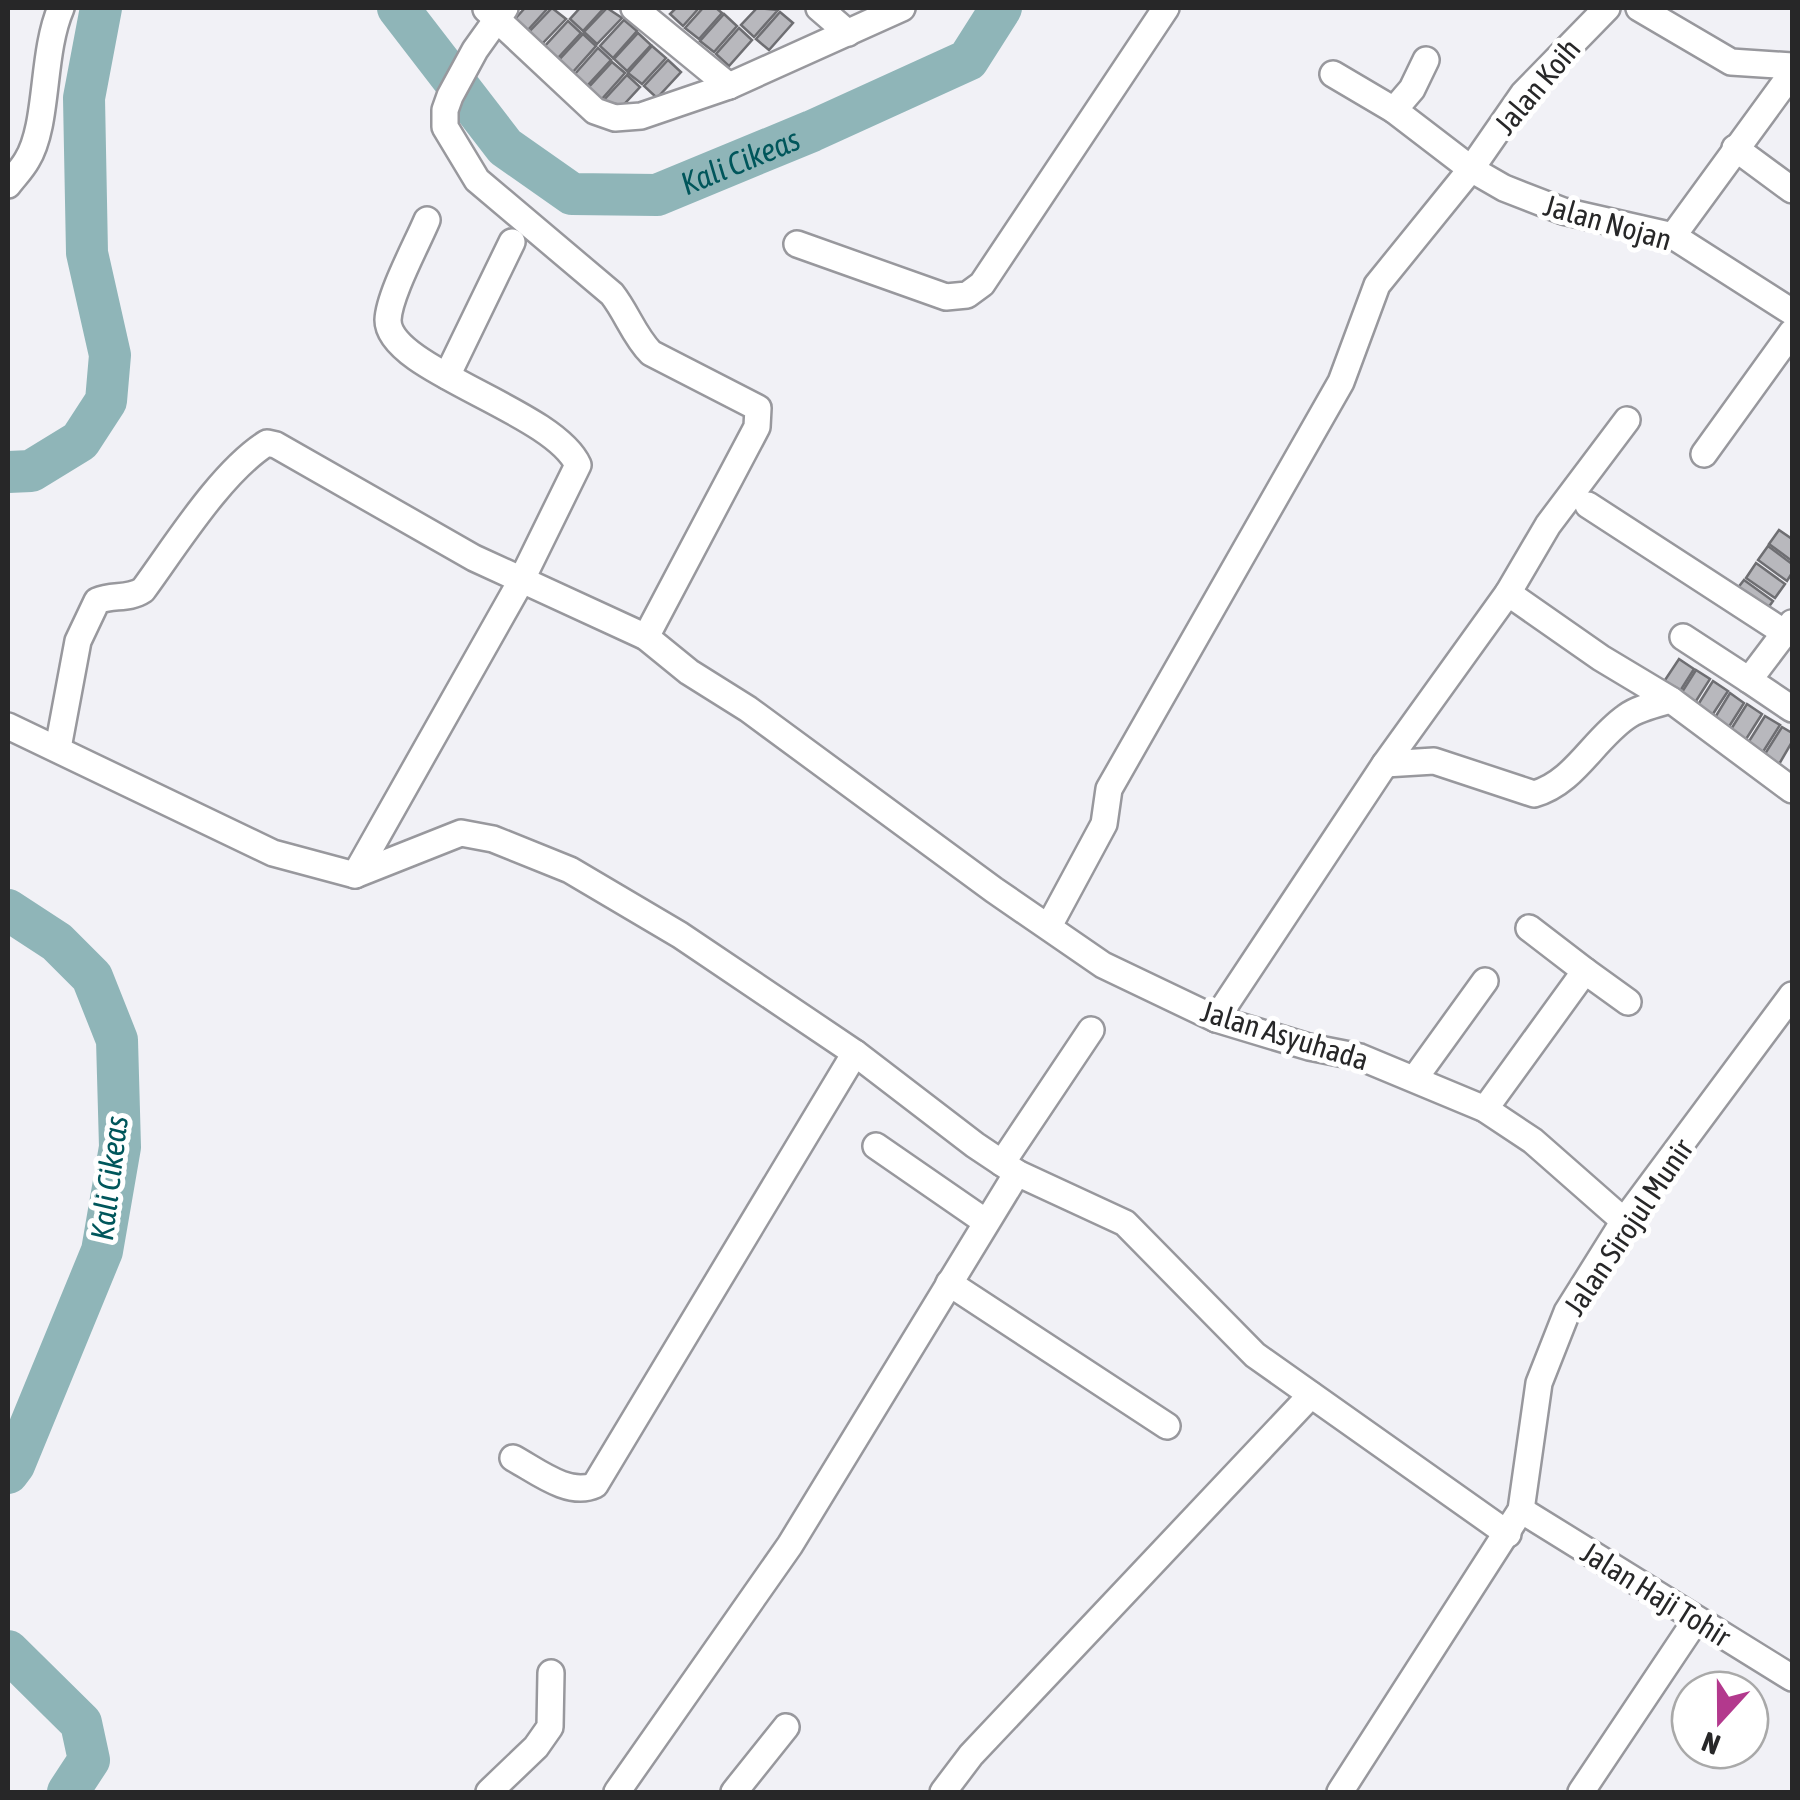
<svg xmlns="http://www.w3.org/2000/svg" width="1800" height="1800" viewBox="0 0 1800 1800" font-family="'Asap Condensed',sans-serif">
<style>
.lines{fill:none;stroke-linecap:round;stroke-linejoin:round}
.river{stroke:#8fb5b8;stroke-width:42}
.building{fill:#b8b8bd;stroke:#6e6e72;stroke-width:2.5}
.minor-casing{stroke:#98989d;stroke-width:30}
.minor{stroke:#fff;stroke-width:25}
.labels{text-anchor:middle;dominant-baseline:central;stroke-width:10;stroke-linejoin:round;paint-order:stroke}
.street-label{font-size:30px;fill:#272728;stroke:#fff}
.water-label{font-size:32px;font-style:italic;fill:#00565b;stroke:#fff}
</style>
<rect width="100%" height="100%" fill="#f1f1f6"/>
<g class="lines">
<g class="river">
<path id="s1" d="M398 8 505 147 572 194 657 195 812 131 968 60 1001 8"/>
<path d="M8 472 31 471 80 441 106 401 110 355 87 253 84 98 101 8"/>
<path d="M8 910 57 942 92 977 117 1040 120 1147 102 1251 14 1465 8 1473"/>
<path d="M8 1651 81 1723 89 1760 68 1792"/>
</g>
</g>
<g class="building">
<path d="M525 8H548L527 31 514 20Z"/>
<path d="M552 8 566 19 541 45 528 33Z"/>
<path d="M580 8H604L583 31 570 19Z"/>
<path d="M607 8 622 18 597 44 584 32Z"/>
<path d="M676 8H699L683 26 670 14Z"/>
<path d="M703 8H716L722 13 699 39 685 28Z"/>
<path d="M757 8 778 10 754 37 741 25Z"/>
<path d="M780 12 793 23 769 50 756 39Z"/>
<path d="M724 14 737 26 714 52 700 41Z"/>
<path d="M624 20 637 31 613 58 600 46Z"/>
<path d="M568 21 581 33 557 59 544 47Z"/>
<path d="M739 28 752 40 729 66 716 54Z"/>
<path d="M638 33 651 45 627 71 614 59Z"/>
<path d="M583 34 596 46 572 73 558 61Z"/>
<path d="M652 46 666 58 642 84 628 73Z"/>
<path d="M598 48 611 60 587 86 574 75Z"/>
<path d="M668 60 681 72 657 98 644 86Z"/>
<path d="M612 62 625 73 601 100 588 88Z"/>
<path d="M627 75 640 87 616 113 603 101Z"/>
<path d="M1779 530 1792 539V561L1769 544Z"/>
<path d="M1768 546 1792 564V573L1787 581 1758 560Z"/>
<path d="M1756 563 1785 584 1775 598 1746 578Z"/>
<path d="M1744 580 1773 601 1763 615 1733 594Z"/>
<path d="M1679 659 1694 669 1675 699 1659 689Z"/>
<path d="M1696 670 1710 679 1691 709 1677 700Z"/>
<path d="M1713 681 1728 691 1709 720 1694 711Z"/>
<path d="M1730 693 1744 703 1725 733 1711 724Z"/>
<path d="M1747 704 1762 714 1743 744 1728 734Z"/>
<path d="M1765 716 1780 725 1761 755 1746 746Z"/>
<path d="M1782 727 1792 733V742L1778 766 1763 757Z"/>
</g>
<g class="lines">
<defs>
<g id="minor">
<path d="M505 8 475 50 450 96 445 110V127L477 180 612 294C627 313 634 336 651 353L758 408 757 427 646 637"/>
<path d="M634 8 729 86"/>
<path d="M819 8 848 33"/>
<path d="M1639 8 1731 62 1792 66"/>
<path d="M486 9 595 111 615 118 641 116 729 86 902 8"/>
<path d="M1426 60 1412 89 1394 110 1471 169 1504 188 1563 211 1673 236 1792 312"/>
<path d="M1333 74 1394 110"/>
<path d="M1735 148 1792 190"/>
<path d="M8 185C14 177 22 169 27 160 49 124 41 54 61 8"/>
<path d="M1673 236 1792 73"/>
<path d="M797 244 946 297 967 295 982 284 1166 8"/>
<path d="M447 376 512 242"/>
<path d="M1704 454 1792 332"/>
<path d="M1588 505 1785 633"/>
<path d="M1508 593 1601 658 1671 700"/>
<path d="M1792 623 1749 680 1792 709"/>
<path d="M1683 637 1749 680"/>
<path d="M8 726 273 853 355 875 461 833 493 839 570 870 680 935 855 1053 975 1145 1017 1173 1125 1223 1255 1355 1508 1534"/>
<path d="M58 748 78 641 97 601C113 594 128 600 143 590 176 545 221 472 267 443L276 445 474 558 646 637 689 672 748 709 994 890 1103 965 1216 1019 1309 1047 1360 1057 1485 1109 1533 1141 1624 1221"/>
<path d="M1385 764 1434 761 1534 794C1574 783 1593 740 1626 717 1638 708 1657 704 1671 700L1792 790"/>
<path d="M355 875 521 581 578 465C553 410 388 370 388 320 389 295 417 244 427 220"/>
<path d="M1049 926 1104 824 1109 789 1341 382 1377 285 1471 169 1523 94 1607 8"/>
<path d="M1529 928 1585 971"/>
<path d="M1216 1019 1385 764 1508 593 1548 525 1627 420"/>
<path d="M1415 1078 1485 981"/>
<path d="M1485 1109 1585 971 1628 1002"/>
<path d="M876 1146 986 1222"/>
<path d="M1002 1163 1091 1030"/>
<path d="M949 1283 1167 1426"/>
<path d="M513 1458C537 1471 569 1497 595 1485L855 1053"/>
<path d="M1521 1510 1792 1678"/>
<path d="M489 1792 536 1747 550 1727 551 1673"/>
<path d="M617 1792 790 1545 1017 1173"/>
<path d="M734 1792 786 1727"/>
<path d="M943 1792 971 1755 1311 1395"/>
<path d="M1340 1792 1521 1510 1539 1383 1567 1312 1624 1221 1792 995"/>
<path d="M1581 1792 1696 1620"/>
</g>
</defs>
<use href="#minor" class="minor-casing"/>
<use href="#minor" class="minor"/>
</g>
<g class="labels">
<g class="street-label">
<text transform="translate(1537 86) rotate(-50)">Jalan Koih</text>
<text transform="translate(1608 222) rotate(16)">Jalan Nojan</text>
<text transform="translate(1285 1035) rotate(17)">Jalan Asyuhada</text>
<text transform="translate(1628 1227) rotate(-56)">Jalan Sirojul Munir</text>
<text transform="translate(1656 1594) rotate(32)">Jalan Haji Tohir</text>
</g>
<g class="water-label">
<text stroke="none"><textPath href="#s1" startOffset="432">Kali Cikeas</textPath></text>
<text transform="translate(109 1178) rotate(-83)">Kali Cikeas</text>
</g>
</g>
<rect width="1800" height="1800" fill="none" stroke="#272728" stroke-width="20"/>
<g transform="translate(1720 1720) rotate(201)"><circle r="48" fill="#ffffff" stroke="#a9a9a9" stroke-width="2.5"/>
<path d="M0-8L18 38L0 25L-18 38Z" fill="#b3398d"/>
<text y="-15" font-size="28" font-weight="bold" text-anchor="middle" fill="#272728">N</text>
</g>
</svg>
